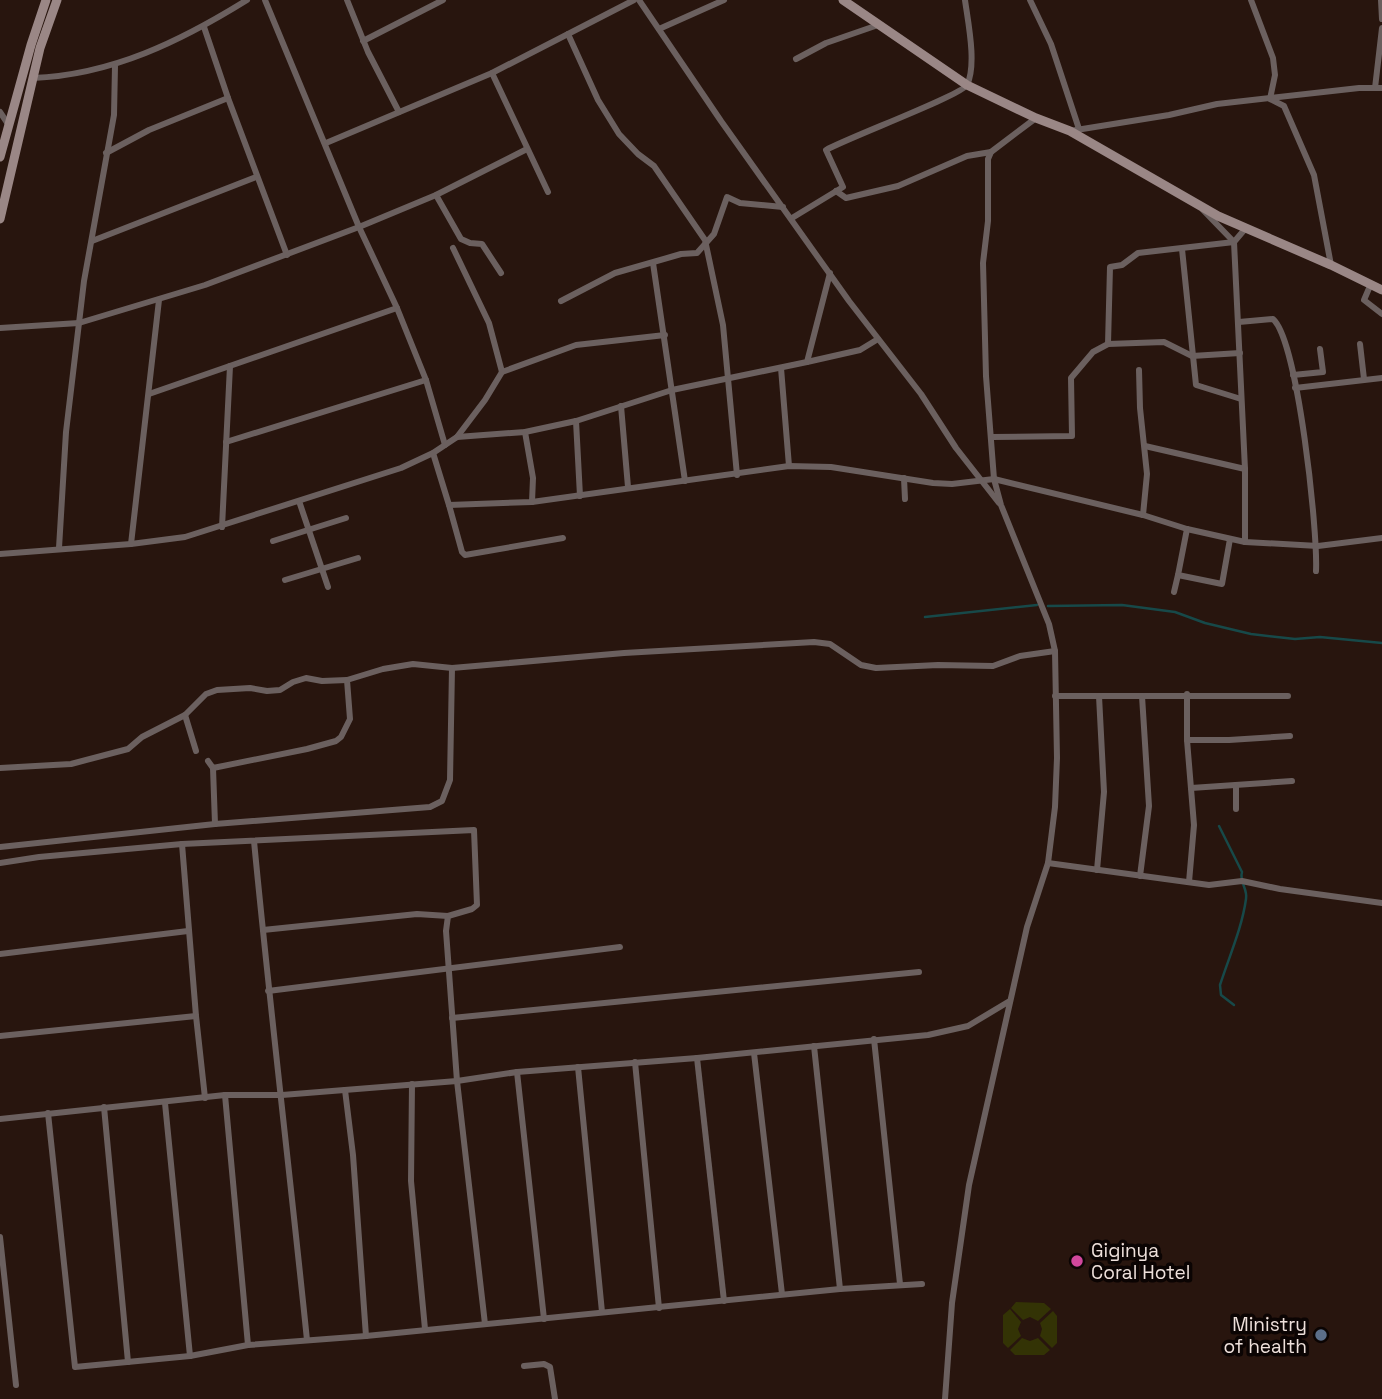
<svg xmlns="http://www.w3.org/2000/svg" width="1382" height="1399" viewBox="0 0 1382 1399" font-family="'Space Grotesk',sans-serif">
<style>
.green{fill:#333305}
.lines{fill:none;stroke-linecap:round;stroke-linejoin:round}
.stream{stroke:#174949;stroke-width:2.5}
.street{stroke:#6b605f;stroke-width:6}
.secondary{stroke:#9a8786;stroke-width:9}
.hotel-dot{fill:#d1479c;stroke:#0b0403;stroke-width:2.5}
.service-dot{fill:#5c6f8a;stroke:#0b0403;stroke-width:2.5}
.labels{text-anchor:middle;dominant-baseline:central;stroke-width:7;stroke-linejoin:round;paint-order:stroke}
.poi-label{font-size:19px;fill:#eee0db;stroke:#0b0403;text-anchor:start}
</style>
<rect width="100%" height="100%" fill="#28150e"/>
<g class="green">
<path d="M1016 1302 1044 1303 1051 1309 1038 1321 1030 1317 1023 1320 1011 1308Z"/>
<path d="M1010 1309 1021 1322 1018 1329 1021 1336 1008 1348 1003 1343V1315Z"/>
<path d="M1053 1311 1057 1316V1343L1052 1348 1040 1336 1042 1329 1040 1323Z"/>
<path d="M1022 1338 1030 1341 1038 1338 1050 1350 1044 1355H1015L1010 1350Z"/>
</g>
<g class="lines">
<g class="stream">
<path d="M1048 606 1122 605 1175 612 1205 623 1251 634 1295 639 1320 637 1382 643"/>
<path d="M925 617 1037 605"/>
<path d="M1219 826 1242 872C1239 882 1248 889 1246 899 1242 928 1229 957 1220 985L1221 995 1234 1005"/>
</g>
<g class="street">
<path d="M265 0 359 227 397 308 426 380 445 445"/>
<path d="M347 0 368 52 399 112"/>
<path d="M639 0 721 121 849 301 921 394 956 448 999 503"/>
<path d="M1030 0 1051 44 1079 129"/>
<path d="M1251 0 1273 58 1275 75 1270 99 1284 106 1314 175 1331 265"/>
<path d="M1381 0 1382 19"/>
<path d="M204 27 228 98 287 255"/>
<path d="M659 29 724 0"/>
<path d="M568 34 598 100 619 134 638 154 654 166 705 240 723 325 737 475"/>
<path d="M363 41 443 0"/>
<path d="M796 59 826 43 878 25"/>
<path d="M492 73 548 192"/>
<path d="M33 78C112 75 181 41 247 0"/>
<path d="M1375 88 1382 28"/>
<path d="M0 112 8 124"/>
<path d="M1070 131 1169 115 1217 104 1359 88H1382"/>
<path d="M326 143 492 73 634 0"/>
<path d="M106 153 149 130 228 98"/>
<path d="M836 191 846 198 898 186 967 156 991 152"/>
<path d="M436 195 461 239 470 243 482 244 501 273"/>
<path d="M1203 210 1234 242"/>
<path d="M792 218 843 187 826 150C847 138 962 95 967 85 977 65 968 22 965 0"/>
<path d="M92 241 256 177"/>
<path d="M453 248 489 323 502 372"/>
<path d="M1182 249 1196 385 1241 399"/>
<path d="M653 263 685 481"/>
<path d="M1370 286 1364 300 1382 314"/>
<path d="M561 301 615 273 681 254 697 253 714 234 727 197 740 203 783 207"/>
<path d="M1239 322 1273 319C1298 341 1318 532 1316 571"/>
<path d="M0 328 79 323 205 285 359 227 436 195 527 149"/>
<path d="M1108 344 1164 342 1192 356 1240 353"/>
<path d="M1360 344 1364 379"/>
<path d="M807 362 860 350 878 339"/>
<path d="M781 368 789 466"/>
<path d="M1139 370 1140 408 1147 474 1143 515"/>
<path d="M1293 375 1323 372 1320 349"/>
<path d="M1295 388 1382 378"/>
<path d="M149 394 397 308"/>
<path d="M621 406 628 487"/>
<path d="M576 421 580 496"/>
<path d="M525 432 533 478 532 502"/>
<path d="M457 437 485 400 502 372 576 345 665 335"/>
<path d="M992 437 1072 436 1071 378 1093 352 1108 344 1110 267 1122 265 1138 253 1234 242"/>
<path d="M226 442 426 380"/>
<path d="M1145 446 1245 469"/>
<path d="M433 453 449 505 532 502 789 466 831 467 933 483 952 484 994 479 1143 515 1187 529 1245 542 1318 546 1382 538"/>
<path d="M904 478 905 499"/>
<path d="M299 501 328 587"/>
<path d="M449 505 462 552 465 555 563 538"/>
<path d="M222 527 230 366"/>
<path d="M1187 529 1178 575 1222 584 1230 539"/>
<path d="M273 541 346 518"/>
<path d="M1245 542V469L1234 242 1245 229"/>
<path d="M131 544 159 300"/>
<path d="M59 548 66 432 84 281 114 115 115 66"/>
<path d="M0 554 131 544 185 537 401 468 433 453 457 437 525 432 576 421 672 390 807 362 830 273"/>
<path d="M285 580 358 558"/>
<path d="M1174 592 1178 575"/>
<path d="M1187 694V740L1194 825 1189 882"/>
<path d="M1055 696H1288"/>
<path d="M185 715 196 751"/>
<path d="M1187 740H1229L1290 736"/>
<path d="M208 761 213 768 307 749 336 741 341 737 350 719 347 680 383 669 413 664 452 668 624 653 814 642 830 644 861 665 876 668 938 665 993 666 1020 656 1055 651"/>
<path d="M0 768 71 764 128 749 142 737 185 715 206 694 217 690 250 688 267 691 280 690 293 682 306 678 322 681 347 680"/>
<path d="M213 768 215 824"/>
<path d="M1236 785V809"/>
<path d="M1191 788 1292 781"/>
<path d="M254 841C270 1008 290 1174 307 1340"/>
<path d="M182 844 196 1016 205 1098"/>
<path d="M0 847 215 824 430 807 442 801 450 780 452 668"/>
<path d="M0 863 39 857 182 844 474 830 477 905 472 909 448 916 446 931 457 1081 485 1324"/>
<path d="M1048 863 1209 885 1242 881 1280 889 1382 903"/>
<path d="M1097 870 1104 792 1099 696"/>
<path d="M1140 876 1149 806 1142 696"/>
<path d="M263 930 417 914 448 916"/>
<path d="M0 954 188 931"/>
<path d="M268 991 620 947"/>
<path d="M452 1018 919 972"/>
<path d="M0 1036 196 1016"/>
<path d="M874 1039 900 1284"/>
<path d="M814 1046 840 1289"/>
<path d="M754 1053 782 1294"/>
<path d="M697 1058 724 1301"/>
<path d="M635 1062 659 1308"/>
<path d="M578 1067 602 1312"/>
<path d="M517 1072 544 1319"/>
<path d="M412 1084 411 1181 425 1329"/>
<path d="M345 1090 353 1155 366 1336"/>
<path d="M225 1095 248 1345"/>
<path d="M165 1103 190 1356"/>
<path d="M104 1107 128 1362"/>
<path d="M48 1113 75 1367 190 1356 248 1345 366 1336 840 1289 922 1284"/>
<path d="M0 1119 225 1095H282L457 1081 517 1072 697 1058 928 1035 968 1026 1008 1002"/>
<path d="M0 1237 16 1385"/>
<path d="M524 1366 544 1364 550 1367 555 1399"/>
<path d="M945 1399 952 1303 969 1185 1027 927 1048 863 1055 807 1057 758 1055 651 1049 624 1001 505 994 479 986 376 983 263 988 221V159L991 152 1036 118"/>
</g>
<g class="secondary">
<path d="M843 0 967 85 1036 118 1070 131 1218 216 1331 265 1382 290"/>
<path d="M0 157 31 45 46 0"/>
<path d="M0 219 40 48 57 0"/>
</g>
</g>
<circle class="hotel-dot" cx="1077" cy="1261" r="7"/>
<circle class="service-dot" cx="1321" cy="1335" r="7"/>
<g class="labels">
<g class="poi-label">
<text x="1091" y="1250">Giginya<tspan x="1091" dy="22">Coral Hotel</tspan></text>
<text x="1307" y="1324" text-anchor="end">Ministry<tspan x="1307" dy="22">of health</tspan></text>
</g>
</g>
</svg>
